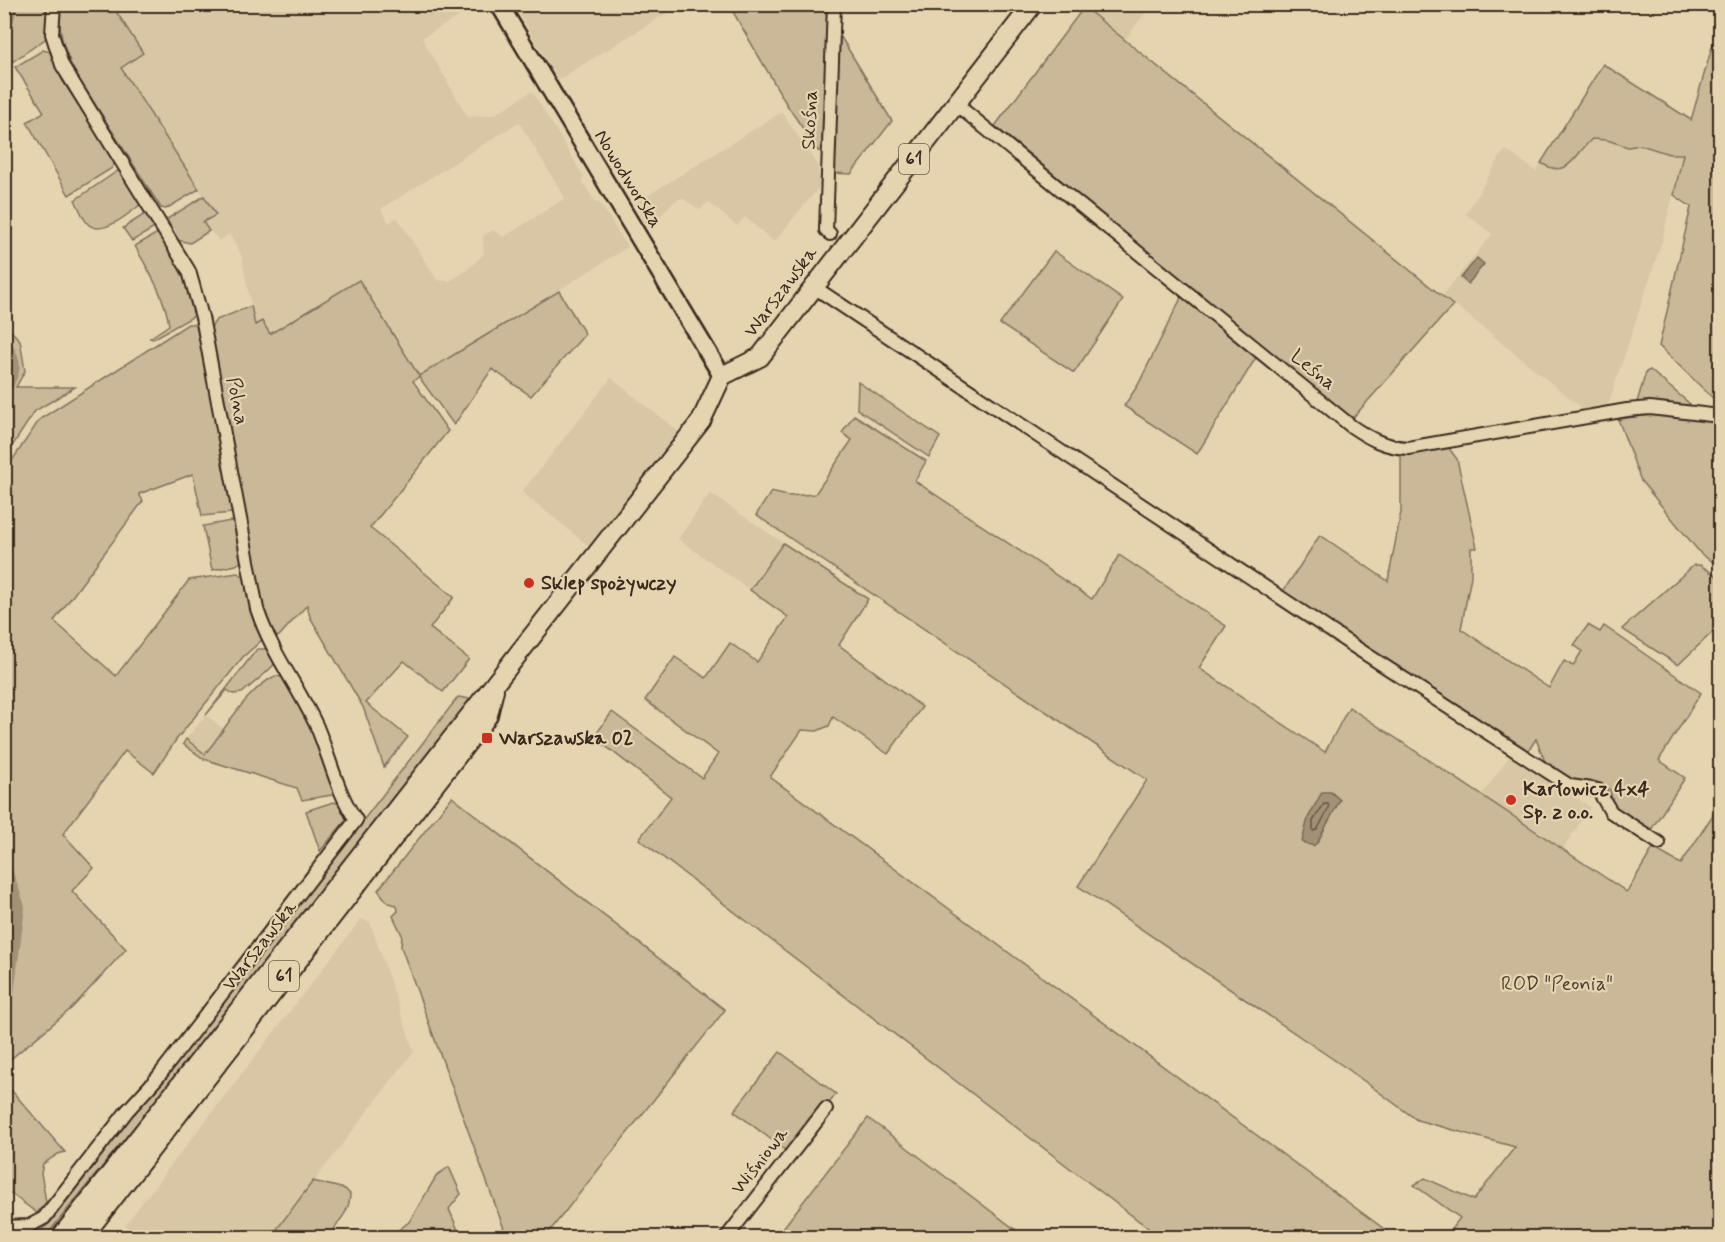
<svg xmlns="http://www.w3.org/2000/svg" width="1725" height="1242" viewBox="0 0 1725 1242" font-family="Mynerve,sans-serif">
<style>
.built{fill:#d8c6a5;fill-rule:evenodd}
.green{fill:#cab899;stroke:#82715c;stroke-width:1.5}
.water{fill:#a39177;stroke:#796853;stroke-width:1.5}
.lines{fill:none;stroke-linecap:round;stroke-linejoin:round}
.shore{stroke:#655342;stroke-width:1.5}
.canal{stroke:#a39177;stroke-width:12}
.minor-casing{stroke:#3b2a1e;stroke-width:16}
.secondary-casing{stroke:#3b2a1e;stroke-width:21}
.primary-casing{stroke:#3b2a1e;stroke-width:22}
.minor{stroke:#e6d4b1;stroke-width:12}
.secondary{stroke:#e6d4b1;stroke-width:16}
.primary{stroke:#e6d4b1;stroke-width:18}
.poi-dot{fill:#c8321e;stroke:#e6d4b1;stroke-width:2}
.labels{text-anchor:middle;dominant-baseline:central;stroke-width:4.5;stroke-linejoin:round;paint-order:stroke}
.shield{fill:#e6d4b1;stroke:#6e5d4a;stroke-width:1.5}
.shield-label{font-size:18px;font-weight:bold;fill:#3b2a1e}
.street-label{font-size:20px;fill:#3b2a1e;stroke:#e6d4b1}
.poi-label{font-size:20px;font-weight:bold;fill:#3b2a1e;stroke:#e6d4b1;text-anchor:start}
.park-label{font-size:20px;fill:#503f30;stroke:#e6d4b1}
</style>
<rect width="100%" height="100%" fill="#e6d4b1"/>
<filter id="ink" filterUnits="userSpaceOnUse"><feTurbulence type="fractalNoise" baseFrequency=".0167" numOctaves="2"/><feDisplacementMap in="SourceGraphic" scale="12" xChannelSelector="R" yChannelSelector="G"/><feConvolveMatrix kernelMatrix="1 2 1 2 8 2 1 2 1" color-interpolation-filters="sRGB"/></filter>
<g filter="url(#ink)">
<g class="built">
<path d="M1086 4 1151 5 1125 40 1084 7Z"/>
<path d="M112 5H465L461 7 465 13 422 38 468 117 494 115 532 91 584 177 582 181 595 201 599 202 628 247 419 377 270 334 255 325 241 254 229 234 219 241 202 222 215 214 121 67 143 53ZM519 122 565 198 504 237 493 230 483 236 484 254 467 270 450 281 437 280 397 217 389 223 381 209Z"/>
<path d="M514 5H680L558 80Z"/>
<path d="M1603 64 1691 120 1662 241 1608 406 1583 409 1443 295 1492 234 1466 214 1500 157 1506 150 1536 171Z"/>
<path d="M782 112 817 165 821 185 774 242 745 217 737 226 708 202 700 210 682 198 674 201 649 228 634 204Z"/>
<path d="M611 378 679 432 590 547 522 492Z"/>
<path d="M710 493 783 543 750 590 678 539Z"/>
<path d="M206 715 225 730 205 754 186 739Z"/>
<path d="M1511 754 1590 807 1563 849 1482 795Z"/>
<path d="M361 919 370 922 414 1051 271 1237H141L125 1225Z"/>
</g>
<g class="green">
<path d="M26 5H49L48 37 12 62 5 50 4 36 10 33 15 9Z"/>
<path d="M62 5H112L143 53 121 68 199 189 166 209 161 208 74 71C64 49 56 29 62 5Z"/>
<path d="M729 5H821L828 15 823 153 818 151 787 105Z"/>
<path d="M1084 7 1453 305 1351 420 995 126Z"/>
<path d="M1720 19V405L1659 346 1691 207 1674 195 1683 154H1669L1641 145 1628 147 1607 140 1592 139C1574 155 1569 180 1541 163L1603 64 1691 120Z"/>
<path d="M836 29 892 121 851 174 832 173Z"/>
<path d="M43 50 50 52 62 80 115 162 112 168 69 195 27 122 44 112 15 67Z"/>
<path d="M119 170 141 204C130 213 103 236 89 225 83 220 79 207 75 200Z"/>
<path d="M204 196 216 215 203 222 209 231 190 243 177 240 167 219Z"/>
<path d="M148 212 158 226 132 241 123 228Z"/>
<path d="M161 231 184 279 194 316 153 339 150 338 169 325C165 296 149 272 135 246Z"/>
<path d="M1054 251 1123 300 1074 373 1000 324Z"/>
<path d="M359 280 419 376 559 291 585 334 531 396 492 369 454 425 419 377 413 381 448 431 370 528 454 597 430 628 469 659 443 692 404 661 366 703 408 737 384 767 363 707 310 617 307 605 279 636 273 638 262 604 209 330 216 320 251 306 255 325 262 321 270 334Z"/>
<path d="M1182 296 1257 356 1197 454 1124 406 1138 385Z"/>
<path d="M188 324H196L233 508 231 513 202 516 193 474 139 494 143 501 54 621 116 676 189 580 238 573 244 577 249 605 263 639 243 657 176 740 154 773 125 751 63 834 94 868 72 891 126 949 72 1008 6 1063 5 1069V471L40 419Z"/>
<path d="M5 325 20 340 25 371 16 387H75L35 411 5 457Z"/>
<path d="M1650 370 1690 404 1688 408 1637 402 1646 372Z"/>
<path d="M858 382 940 437 929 457 857 409Z"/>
<path d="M1661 414 1720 421V567L1701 554 1641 481 1618 419Z"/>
<path d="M854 415 926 461 915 481 1092 599 1119 555 1226 626 1199 668 1325 752 1349 707 1627 892 1653 848 1681 864 1720 804V1237H1445L1460 1218 1414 1185 1425 1178 1474 1200 1515 1147 1417 1120 1349 1070 1078 886 1147 780 756 515 771 492 788 496 815 494 852 440 842 433Z"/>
<path d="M1448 447 1457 459 1477 548H1471V576L1461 629 1549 688 1564 661 1573 666 1582 651 1574 645 1588 625 1600 632 1604 626 1701 693 1659 760 1685 778 1649 833 1614 809 1610 790 1595 781 1575 785 1546 764 1536 739 1527 753 1282 593 1320 535 1388 581 1401 512V454Z"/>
<path d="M231 521 236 523 242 561 236 565 212 570 203 526Z"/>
<path d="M783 543 868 599 839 645 922 707 888 754 833 717 829 726 817 731 802 730 770 777 1395 1237H1160L639 839 671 797 594 737 612 712 702 778 718 754 645 700 675 657 706 678 730 643 757 662 788 617 750 590Z"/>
<path d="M1694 565H1700L1720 578V625L1678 665 1622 629Z"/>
<path d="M257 649H267L275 663C273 668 249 687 242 693L233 694 227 690 206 715Z"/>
<path d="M275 676 282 677 311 726 335 791 332 795 302 800 297 788 204 759 183 744 186 739 205 754C226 729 245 691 275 676Z"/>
<path d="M458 697 471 699 184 1066 45 1237 20 1238 23 1234 40 1231 50 1223 136 1111 162 1082Z"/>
<path d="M452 797 725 1010 545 1237H507L401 947 402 935 393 916 398 911 397 905 388 903 378 890Z"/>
<path d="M333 802 341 804 346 820 320 851 306 811Z"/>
<path d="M780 1052 836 1094 828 1105 822 1102 786 1151 734 1111Z"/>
<path d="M5 1083 65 1152 58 1154 43 1164 41 1173 46 1202 37 1213 5 1189Z"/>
<path d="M868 1118 1025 1237 929 1238 925 1235 923 1237H875L868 1233 864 1238 776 1237Z"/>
<path d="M449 1167 461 1194 449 1209 461 1237H389L409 1222 437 1175Z"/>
<path d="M313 1181 345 1189 350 1194C349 1219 334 1220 332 1237H271Z"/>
</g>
<g class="water">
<path d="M1477 258 1484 264 1468 284 1461 278Z"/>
<path d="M1322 792H1331L1340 800 1317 843 1313 846 1302 842 1308 818Z"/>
</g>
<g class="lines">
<path class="shore" d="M1324 804H1328L1329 808 1317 830 1313 831V821Z"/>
<g class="canal">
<path d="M4 343C18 363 16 370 4 390"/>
<path d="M4 865 19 907 4 1025"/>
</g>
<defs>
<g id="minor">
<path d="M957 105 1351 426C1370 439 1385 447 1408 448L1627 410 1650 408 1720 416"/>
<path d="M830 234 826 230 834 4"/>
<path d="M814 287 1355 647 1570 786 1598 790 1611 812 1659 843"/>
<path d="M4 1227 29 1226 44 1218 127 1111 158 1077 356 820C337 792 330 758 317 727 298 686 271 652 257 609L202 317 189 271 62 65 52 34 54 4"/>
<path d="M726 1238 826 1109"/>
</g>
<path id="secondary" d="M499 4 722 376"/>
<g id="primary">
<path d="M60 1238 701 421 722 376 760 357 1033 4"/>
<path d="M82 1238 481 725 488 715 494 690"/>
</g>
</defs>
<use href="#minor" class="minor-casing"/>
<use href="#secondary" class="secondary-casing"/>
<use href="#primary" class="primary-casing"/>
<use href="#minor" class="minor"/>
<use href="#secondary" class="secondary"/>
<use href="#primary" class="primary"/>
</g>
</g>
<g class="poi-dot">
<circle cx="529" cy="583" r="6"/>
<rect x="481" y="732" width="12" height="12" rx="3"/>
<circle cx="1511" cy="800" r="6"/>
</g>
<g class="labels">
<g class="shield">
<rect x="899" y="144" width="30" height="30" rx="4.5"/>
<rect x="269" y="961" width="30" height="30" rx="4.5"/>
</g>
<g class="shield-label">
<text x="914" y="159">61</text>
<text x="284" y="976">61</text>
</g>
<g class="street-label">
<text transform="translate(810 120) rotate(-88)">Skośna</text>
<text transform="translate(628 179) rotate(58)">Nowodworska</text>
<text transform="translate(781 292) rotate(-53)">Warszawska</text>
<text transform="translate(1313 370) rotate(39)">Leśna</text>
<text transform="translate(237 401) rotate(79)">Polna</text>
<text transform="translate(260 946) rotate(-52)">Warszawska</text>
<text transform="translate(760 1161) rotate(-52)">Wiśniowa</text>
</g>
<g class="poi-label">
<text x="541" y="583">Sklep spożywczy</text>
<text x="499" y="738">Warszawska 02</text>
<text x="1523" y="789">Karłowicz 4x4<tspan x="1523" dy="23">Sp. z o.o.</tspan></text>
</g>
<g class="park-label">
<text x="1557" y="984">ROD "Peonia"</text>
</g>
</g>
<rect width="1725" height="1242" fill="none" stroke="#e6d4b1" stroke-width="24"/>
<rect x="12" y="12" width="1701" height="1218" fill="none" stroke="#3b2a1e" stroke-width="2" filter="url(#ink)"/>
</svg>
